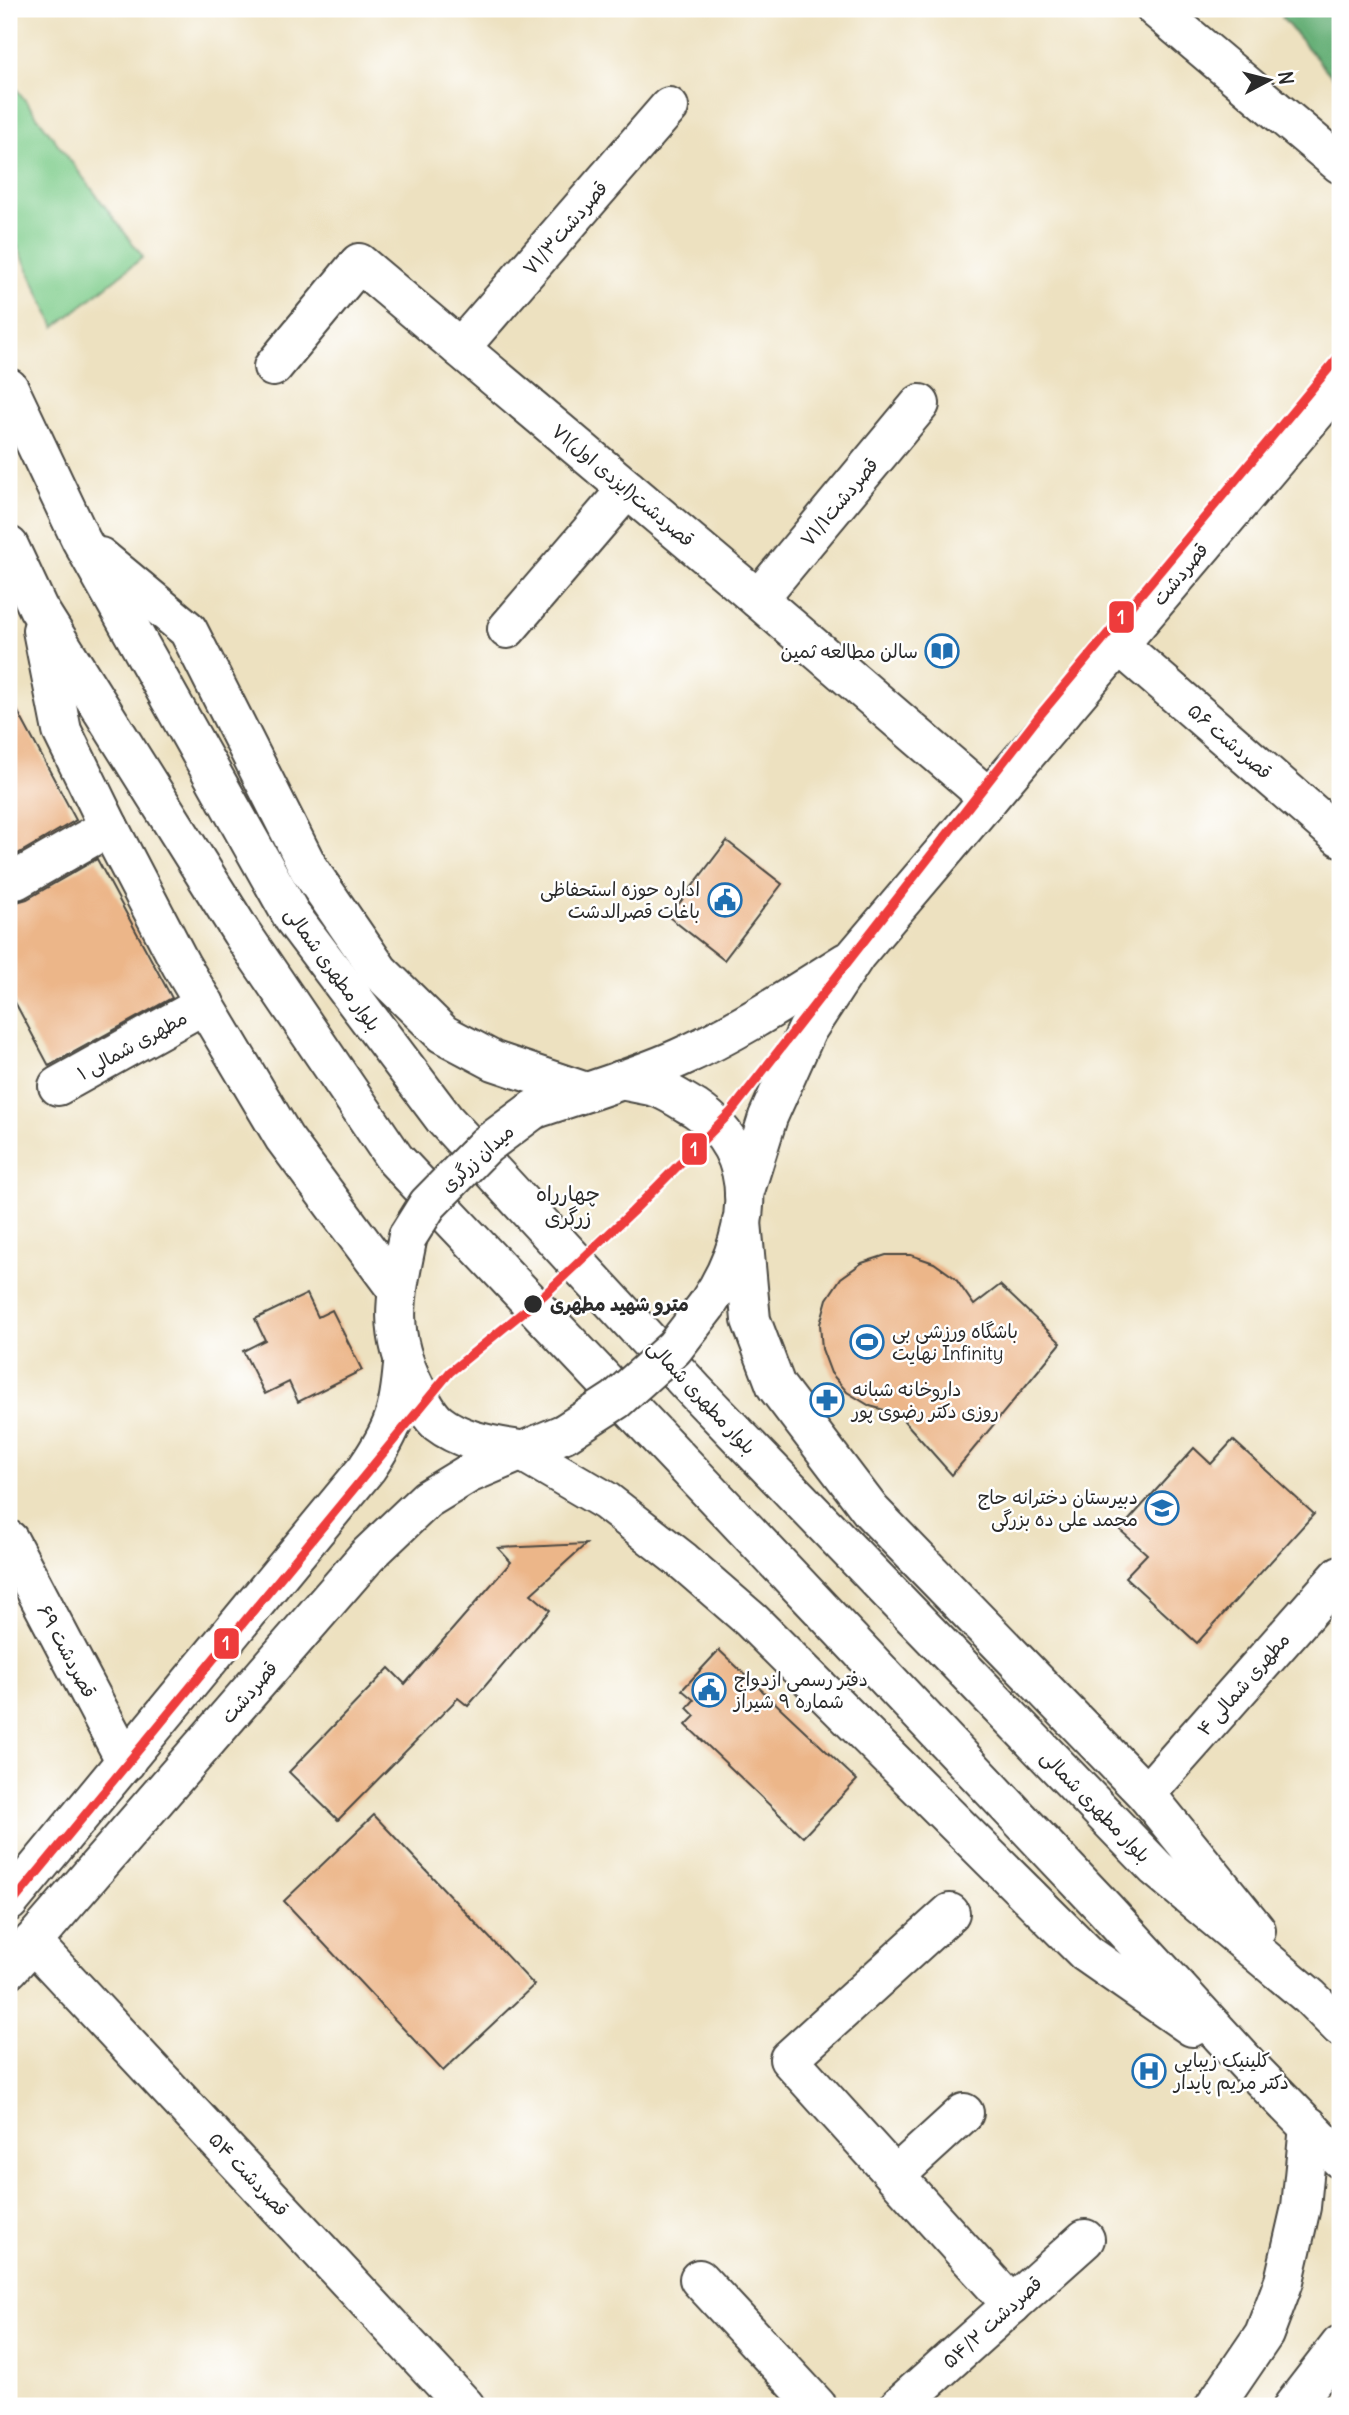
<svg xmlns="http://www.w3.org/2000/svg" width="1349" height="2415" viewBox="0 0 1349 2415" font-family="Delius,'Playpen Sans Arabic',sans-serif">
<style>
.green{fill:#7fcd8c;stroke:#557c5c;stroke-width:2}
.forest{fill:#67b078;stroke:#496e52;stroke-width:2}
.building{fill:#ecb689}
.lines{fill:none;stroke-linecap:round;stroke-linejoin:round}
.minor-casing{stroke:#484641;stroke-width:42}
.secondary-casing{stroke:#484641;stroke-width:42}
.primary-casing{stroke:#484641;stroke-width:42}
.minor{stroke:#fff;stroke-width:38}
.secondary{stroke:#fff;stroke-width:38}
.primary{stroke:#fff;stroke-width:38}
.secondary-bridge-casing{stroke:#484641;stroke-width:42;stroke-linecap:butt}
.secondary-bridge{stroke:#fff;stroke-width:38}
.metro-1-casing{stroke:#fff;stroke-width:14}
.metro-1{stroke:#ee3c3c;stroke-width:9}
.stop-dot{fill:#2b2b2b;stroke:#fff;stroke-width:2.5}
.labels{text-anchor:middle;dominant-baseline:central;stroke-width:5;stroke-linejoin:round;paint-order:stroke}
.street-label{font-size:19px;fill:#2b2b2b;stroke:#fff}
.poi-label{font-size:19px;fill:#2b2b2b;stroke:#fff;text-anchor:start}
.stop-label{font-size:19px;font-weight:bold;fill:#2b2b2b;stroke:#fff;text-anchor:start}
.neighbourhood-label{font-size:21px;fill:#2b2b2b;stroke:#fff}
.line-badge{stroke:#fff;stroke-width:2.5}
.badge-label{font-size:19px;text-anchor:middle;font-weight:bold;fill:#fff}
</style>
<rect width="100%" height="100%" fill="#fff"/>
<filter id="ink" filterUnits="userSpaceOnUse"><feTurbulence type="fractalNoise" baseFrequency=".0143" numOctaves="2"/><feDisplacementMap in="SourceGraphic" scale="14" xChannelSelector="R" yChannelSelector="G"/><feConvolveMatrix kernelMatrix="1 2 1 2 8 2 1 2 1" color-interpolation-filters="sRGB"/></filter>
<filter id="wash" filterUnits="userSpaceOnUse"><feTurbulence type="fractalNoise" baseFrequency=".00686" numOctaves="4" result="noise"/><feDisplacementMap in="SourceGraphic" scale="28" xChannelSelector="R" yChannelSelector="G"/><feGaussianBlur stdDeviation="1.57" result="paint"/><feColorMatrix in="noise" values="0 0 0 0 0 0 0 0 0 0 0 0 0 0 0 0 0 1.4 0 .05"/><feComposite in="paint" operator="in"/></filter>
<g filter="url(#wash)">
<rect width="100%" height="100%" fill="#ede1c0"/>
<path class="green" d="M9 79 143 257 55 327 9 228Z"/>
<path class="forest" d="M1288 9H1340V86L1282 18Z"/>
<g id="blocks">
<g class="building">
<path d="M9 695 76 820 9 859Z"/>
<path d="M727 841 782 884 724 960 669 917Z"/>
<path d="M97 859 172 998 49 1066 9 991V900L17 902 27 899Z"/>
<path d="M886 1255H911L934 1263 955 1278 974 1305 1000 1285 1061 1343 952 1475 898 1414 870 1406 847 1392 831 1373 822 1349 820 1324 827 1299 841 1278 862 1263Z"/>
<path d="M307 1294 318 1317 332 1310 362 1370 298 1402 289 1382 265 1394 243 1351 265 1340 255 1319Z"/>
<path d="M1233 1440 1314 1514 1197 1643 1125 1577 1147 1554 1120 1530 1194 1448 1211 1464Z"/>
<path d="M586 1544 531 1594 550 1610 468 1706 458 1698 338 1820 289 1772 389 1668 405 1684 511 1562 498 1548Z"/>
<path d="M719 1650 857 1780 803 1837 686 1725 695 1716 687 1708 694 1700 682 1690Z"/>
<path d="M374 1815 534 1985 443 2071 284 1901Z"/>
</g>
</g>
</g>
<g filter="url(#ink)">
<use href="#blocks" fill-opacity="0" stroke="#484641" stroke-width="2"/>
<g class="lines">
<defs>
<g id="minor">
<path d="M1156 9 1340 164"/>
<path d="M460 348 669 107"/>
<path d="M273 367 359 263 758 599 989 798"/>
<path d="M758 599 920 404"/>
<path d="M507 629 627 489"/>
<path d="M1119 645 1340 837"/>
<path d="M16 880 109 827"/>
<path d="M58 1086 205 1004"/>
<path d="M9 1540 126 1762"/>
<path d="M1146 1794 1340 1575"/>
<path d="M950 1913 789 2059 1012 2305"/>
<path d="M32 1942 465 2406"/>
<path d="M895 2176 964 2113"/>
<path d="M699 2279 817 2406"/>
<path d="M899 2406 1085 2239"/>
</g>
<g id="secondary">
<path d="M621 1080C633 1083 646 1084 658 1088 671 1093 684 1102 696 1109 768 1158 749 1243 707 1305"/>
<path d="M533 1110C582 1093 632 1079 679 1058 738 1032 792 996 846 962"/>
<path d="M744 1194 768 1117 807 1030 856 955 1340 384"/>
<path d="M408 1236C396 1295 386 1330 415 1387 420 1398 429 1415 438 1423 461 1441 491 1445 519 1450"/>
<path d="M9 1902 367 1468C394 1428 399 1412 403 1365"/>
<path d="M9 1969 367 1556 427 1499 468 1474 565 1433"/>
<path d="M1293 2406 1340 2345"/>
</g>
<g id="primary">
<path d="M9 388 81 540 293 918 445 1120 694 1390 1156 1868 1310 1997 1340 2027"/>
<path d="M9 546 38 608 241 932 395 1159 1105 1909 1251 2068 1340 2159"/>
<path d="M100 557 188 630 309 869 379 971 443 1034 494 1061 586 1092"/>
<path d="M42 630 62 731 109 827 181 965 284 1138 397 1290"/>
<path d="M742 1222 751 1320 776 1386 871 1511 1146 1794 1256 1930"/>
<path d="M519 1450 606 1501 683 1561 751 1620 1086 1953 1192 2027"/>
<path d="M1215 2406 1264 2334 1284 2281 1301 2207 1309 2126"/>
</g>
</defs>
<use href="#minor" class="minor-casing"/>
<use href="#secondary" class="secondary-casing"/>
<use href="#primary" class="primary-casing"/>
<use href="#minor" class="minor"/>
<use href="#secondary" class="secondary"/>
<use href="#primary" class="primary"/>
<defs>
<g id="secondary-bridge">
<path d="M408 1236 428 1204 486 1145 533 1110"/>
<path d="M565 1433 616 1400 674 1348 707 1305"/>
</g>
</defs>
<use href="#secondary-bridge" class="secondary-bridge-casing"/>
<use href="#secondary-bridge" class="secondary-bridge"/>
<defs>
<path id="metro-1" d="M9 1907 450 1372 544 1295 632 1212 731 1112 1040 715 1340 355"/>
</defs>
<use href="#metro-1" class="metro-1-casing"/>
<use href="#metro-1" class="metro-1"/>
</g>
</g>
<defs>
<symbol id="library-ring" viewBox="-11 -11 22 22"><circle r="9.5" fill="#fff" stroke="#1f6fb2" stroke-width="1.5"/><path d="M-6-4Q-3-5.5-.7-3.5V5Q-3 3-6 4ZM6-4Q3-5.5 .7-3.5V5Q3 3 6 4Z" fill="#1f6fb2"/></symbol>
<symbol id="civic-ring" viewBox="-11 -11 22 22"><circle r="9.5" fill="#fff" stroke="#1f6fb2" stroke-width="1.5"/><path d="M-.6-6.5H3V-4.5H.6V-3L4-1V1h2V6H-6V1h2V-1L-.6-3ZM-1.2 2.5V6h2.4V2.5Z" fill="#1f6fb2"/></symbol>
<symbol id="stadium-ring" viewBox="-11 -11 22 22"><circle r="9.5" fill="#fff" stroke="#1f6fb2" stroke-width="1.5"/><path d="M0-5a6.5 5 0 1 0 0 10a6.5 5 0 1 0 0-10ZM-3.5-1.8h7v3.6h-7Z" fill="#1f6fb2"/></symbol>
<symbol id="pharmacy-ring" viewBox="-11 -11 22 22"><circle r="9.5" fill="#fff" stroke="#1f6fb2" stroke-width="1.5"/><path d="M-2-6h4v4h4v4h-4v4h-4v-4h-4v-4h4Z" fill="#1f6fb2"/></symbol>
<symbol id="school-ring" viewBox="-11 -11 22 22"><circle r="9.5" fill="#fff" stroke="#1f6fb2" stroke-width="1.5"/><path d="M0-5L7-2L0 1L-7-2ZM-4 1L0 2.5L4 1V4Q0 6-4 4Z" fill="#1f6fb2"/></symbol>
<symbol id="hospital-ring" viewBox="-11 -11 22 22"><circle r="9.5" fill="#fff" stroke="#1f6fb2" stroke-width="1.5"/><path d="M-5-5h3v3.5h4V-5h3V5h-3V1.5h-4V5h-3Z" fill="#1f6fb2"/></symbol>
</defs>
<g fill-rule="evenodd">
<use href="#library-ring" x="923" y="632" width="38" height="38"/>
<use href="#civic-ring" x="706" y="881" width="38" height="38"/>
<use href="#stadium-ring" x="848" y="1323" width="38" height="38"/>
<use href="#pharmacy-ring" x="808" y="1381" width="38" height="38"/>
<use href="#school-ring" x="1143" y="1489" width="38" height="38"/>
<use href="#civic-ring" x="690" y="1671" width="38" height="38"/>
<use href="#hospital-ring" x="1130" y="2052" width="38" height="38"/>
</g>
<circle class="stop-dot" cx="533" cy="1304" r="10"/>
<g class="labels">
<g class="street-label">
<text transform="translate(565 228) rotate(-49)">قصردشت۷۱/۳</text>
<text transform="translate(623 485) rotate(40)">۷۱قصردشت(ایزدی اول)</text>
<text transform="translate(839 502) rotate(-50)">قصردشت۷۱/۱</text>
<text transform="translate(1180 574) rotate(-50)">قصردشت</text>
<text transform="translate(1230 741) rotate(41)">۵۶ قصردشت</text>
<text transform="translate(333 969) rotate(54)">بلوار مطهرى شمالى</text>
<text transform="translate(132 1045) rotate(-29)">۱ مطهری شمالی</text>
<text transform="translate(477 1158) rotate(-42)">میدان زرگری</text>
<text transform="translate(702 1397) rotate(47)">بلوار مطهرى شمالى</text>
<text transform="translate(67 1651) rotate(62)">۶۹ قصردشت</text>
<text transform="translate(1243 1684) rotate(-49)">۴ مطهری شمالی</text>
<text transform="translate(249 1692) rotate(-49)">قصردشت</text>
<text transform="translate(1096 1806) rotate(46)">بلوار مطهرى شمالى</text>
<text transform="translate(249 2174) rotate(47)">۵۴ قصردشت</text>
<text transform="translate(992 2322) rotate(-42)">۵۴/۲ قصردشت</text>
</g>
<g class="poi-label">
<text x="918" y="651" text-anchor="end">سالن مطالعه ثمین</text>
<text x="700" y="889" text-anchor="end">اداره حوزه استحفاظی<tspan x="700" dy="22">باغات قصرالدشت</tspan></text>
<text x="892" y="1331">باشگاه ورزشی بی<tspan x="892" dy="22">نهایت Infinity</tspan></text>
<text x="852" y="1389">داروخانه شبانه<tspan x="852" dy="22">روزی دکتر رضوی پور</tspan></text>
<text x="1138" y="1497" text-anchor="end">دبیرستان دخترانه حاج<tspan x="1138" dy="22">محمد علی ده بزرگی</tspan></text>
<text x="734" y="1679">دفتر رسمی ازدواج<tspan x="734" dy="22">شماره ۹ شیراز</tspan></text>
<text x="1174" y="2060">کلینیک زیبایی<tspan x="1174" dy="22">دکتر مریم پایدار</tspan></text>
</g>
<g class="stop-label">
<text x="550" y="1304">مترو شهید مطهری</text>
</g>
<g class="neighbourhood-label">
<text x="568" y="1193">چهارراه<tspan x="568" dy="24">زرگری</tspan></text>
</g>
</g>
<g class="line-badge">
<rect x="1108" y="600" width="27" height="34" rx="7" fill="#ee3c3c"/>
<rect x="681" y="1132" width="27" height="34" rx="7" fill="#ee3c3c"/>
<rect x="213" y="1627" width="27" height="33" rx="7" fill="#ee3c3c"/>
</g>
<g class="badge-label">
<text x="1121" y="624">1</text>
<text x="694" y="1156">1</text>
<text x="226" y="1650">1</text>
</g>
<rect width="1349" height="2415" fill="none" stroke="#fff" stroke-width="35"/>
<g transform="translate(1269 80) rotate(83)" stroke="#ffffff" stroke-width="5" paint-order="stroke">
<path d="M0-5L12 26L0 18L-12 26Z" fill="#2b2b2b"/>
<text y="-10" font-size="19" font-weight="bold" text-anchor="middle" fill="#2b2b2b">N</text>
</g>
</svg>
